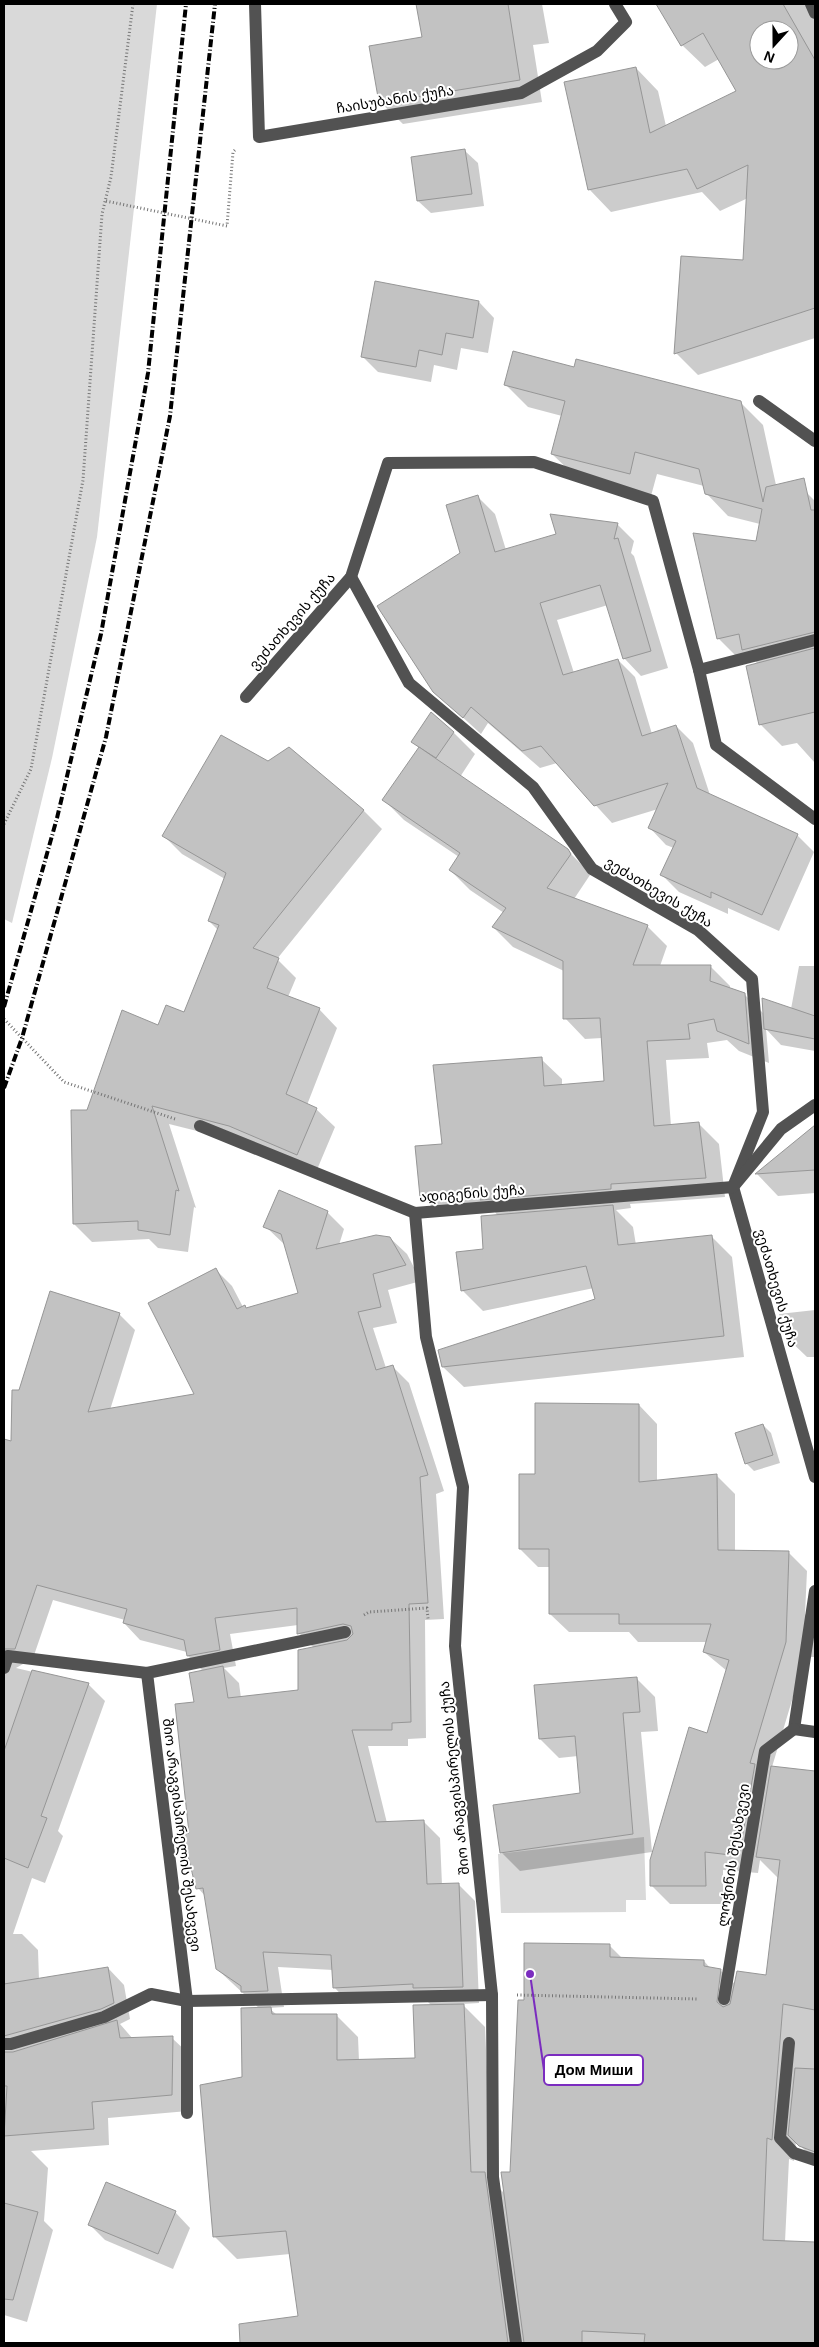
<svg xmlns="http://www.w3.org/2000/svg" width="819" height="2347" viewBox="0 0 819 2347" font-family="Helvetica,'Noto Sans Georgian',sans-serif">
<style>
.green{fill:#d9d9d9}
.shadow{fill:#0003;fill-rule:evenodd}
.building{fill:#c2c2c2;stroke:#969696;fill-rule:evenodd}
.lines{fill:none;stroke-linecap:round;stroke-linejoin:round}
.path{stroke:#747474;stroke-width:3;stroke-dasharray:1 2.5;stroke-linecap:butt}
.minor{stroke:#525252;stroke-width:12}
.rail{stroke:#000;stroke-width:4;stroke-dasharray:8 2.5 1 2.5;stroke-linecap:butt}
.labels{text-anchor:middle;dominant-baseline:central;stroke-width:4;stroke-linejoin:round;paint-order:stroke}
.street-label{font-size:14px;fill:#000;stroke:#fff}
.leader{fill:none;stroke:#7b2cbf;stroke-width:2}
.callout-dot{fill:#7b2cbf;stroke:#fff;stroke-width:2}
.callout{fill:#fff;stroke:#7b2cbf;stroke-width:2}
.callout-label{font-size:15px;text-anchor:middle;font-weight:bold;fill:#000}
</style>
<rect width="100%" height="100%" fill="#fff"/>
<g class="green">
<path d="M4 4H157L97 537 52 758 12 923 4 919Z"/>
<path d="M644 1837 646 1900H626V1912L501 1913 498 1854Z"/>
</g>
<g class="shadow">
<path d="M417 4H542L549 43 533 45 542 102 403 124 380 102 423 38Z"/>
<path d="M661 4H815V338L698 375 676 353 744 261 748 198 720 211 702 192 611 212 589 189 636 68 658 91 666 126 737 92 719 59 705 67 682 45 658 5ZM759 30H789V60H759Z"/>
<path d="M465 151 478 163 484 206 431 213 418 201Z"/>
<path d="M479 302 494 318 488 353 461 348 457 370 434 365 431 382 378 372 362 356Z"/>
<path d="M575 368 741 403 763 425 779 499 806 492 815 501V763L797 743 782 746 760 724 758 664 752 658 740 660 718 638 757 542 760 524 728 516 706 493 704 486 657 474 651 496 574 475 552 454 562 416 528 407 506 385Z"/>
<path d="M477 496 495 514 506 550 617 524 634 541 631 553 634 556 668 668 641 676 624 658 608 605 557 620 574 673 618 660 635 677 652 734 676 726 693 743 710 795 797 835 814 852 779 931 728 908V914L679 892 662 875 674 848 666 845 649 827 658 809 612 823 557 763 540 768 488 723 481 734 434 691 462 553Z"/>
<path d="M454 733 475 754 460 777 567 850 587 870 590 875 574 899 647 926 667 946 660 966H710L730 986V989L744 994 764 1014 791 1009 799 966H815V1051L781 1045 766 1029 769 1063 739 1051 727 1040 707 1043 709 1058 666 1060 671 1126 699 1124 719 1144 725 1197 630 1204 631 1208 616 1210 633 1227 636 1245 712 1237 732 1257 744 1357 464 1387 443 1367 597 1300 594 1288 483 1311 462 1290 484 1250 498 1216 495 1212 441 1216 421 1196 444 1145 541 1059 562 1079V1086L606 1082 602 1038 585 1039 565 1018 564 971 513 947 493 927 504 913 470 890 450 870 459 857 404 820 384 800 419 748 412 741ZM486 1191V1193L437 1197V1194Z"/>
<path d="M288 748 364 811 382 829 277 959 296 978 288 997 319 1009 337 1028 307 1105 316 1109 335 1127 316 1172 249 1144 169 1124 196 1208 194 1207 188 1252 158 1248 149 1239 92 1242 74 1224 88 1111 159 1026 184 1013 218 930 209 921 225 879 182 854 164 836Z"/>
<path d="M815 1127V1193L778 1196 757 1174Z"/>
<path d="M327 1212 344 1229 339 1245 390 1238 407 1254 421 1281 388 1290 397 1323 373 1328 386 1368 392 1366 409 1383 444 1491 436 1494 444 1619 425 1620 426 1738 408 1739V1746H368L387 1823 424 1822 440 1838 442 1885 458 1884 475 1901 479 2003 462 2004 485 2027 492 2181 505 2194 511 2173 525 2001 609 1945 623 1959 704 1961 711 1969 720 1970 736 1985 767 1976 779 1879 760 1860 758 1873 723 1870V1904H670L652 1886 708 1734 727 1671 704 1652 707 1642H638L629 1632H569L550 1614 551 1567H538L520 1549 536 1476 639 1405 657 1424V1482L717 1476 735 1494V1552L789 1553 807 1571 805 1614 815 1624V1657H805L772 1767 815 1773V2161L796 2141 794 2161 789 2159 785 2242 815 2243V2343H269L271 2321 299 2317 290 2254 237 2259 215 2237 243 2078 260 2009 217 1969 206 1897 198 1888 191 1834 196 1703 203 1671 188 1656 187 1652 140 1640 124 1623 125 1620 53 1600 31 1664H23L16 1668 89 1685 105 1701 58 1831 63 1836 45 1883 32 1878 13 1934H22L38 1950 39 1980 108 1968 124 1985 130 2019 120 2024 133 2039 172 2038 189 2054 188 2111 108 2118 109 2145 31 2151 48 2168 44 2221 53 2230 27 2322 4 2315V1440L12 1443 20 1391 119 1314 135 1330 110 1410 196 1395 216 1270 232 1286 243 1307 247 1309 300 1294 285 1245 265 1226ZM298 1625 299 1633 314 1648 299 1691 241 1698 239 1683 224 1668 236 1666 230 1634ZM278 1967 333 1970 334 1987 350 2004 426 2000 432 2006 416 2060 359 2061 358 2037 336 2015H277L269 2008 284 2007ZM718 1981H720L717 2008Z"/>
<path d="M815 1310V1357H807L784 1335 779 1314Z"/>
<path d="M763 1425 771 1433 780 1463 754 1471 746 1463Z"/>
<path d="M636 1678 655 1697 658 1731 641 1732 652 1852 520 1871 501 1852 581 1794 578 1756 559 1758 540 1739Z"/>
<path d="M175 2212 190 2228 173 2269 105 2240 89 2224Z"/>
</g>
<g class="building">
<path d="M416 4H508L520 80 379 103 369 46 422 37Z"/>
<path d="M656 4H783L815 60V308L674 354 681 256 743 260 748 165 697 189 687 169 588 190 564 82 636 67 650 133 736 91 703 33 681 46ZM759 30H789V60H759Z"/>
<path d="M465 149 472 194 417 201 411 157Z"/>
<path d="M375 281 479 301 473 338 446 333 442 355 419 350 416 367 361 357Z"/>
<path d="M513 351 574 367 576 359 741 401 763 502 766 487 804 478 811 510H815V632L742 650 739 634 717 639 693 533 756 541 762 509 705 494 699 469 635 452 630 474 551 454 565 401 504 385Z"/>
<path d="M478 495 495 552 556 534 550 514 618 523 614 539 618 538 651 651 623 659 600 585 540 603 563 675 618 659 642 736 676 725 697 788 798 834 762 915 711 892V898L660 875 676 841 648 828 668 783 594 806 541 746 522 751 471 707 463 718 433 692 377 606 460 553 446 505Z"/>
<path d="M815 648V712L759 725 746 666Z"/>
<path d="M431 712 454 732 436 758 411 742Z"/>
<path d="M221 735 268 761 289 747 364 810 253 948 279 958 267 988 320 1008 286 1094 317 1108 297 1155 229 1126 152 1106 179 1191 176 1190 170 1235 138 1230V1221L73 1224 71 1110H87L122 1010 158 1025 166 1005 184 1012 219 925 208 921 226 873 162 836Z"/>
<path d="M419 747 568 849 571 854 547 888 648 925 633 965H711L710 981 745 993 749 1044 717 1031 714 1019 688 1024 690 1039 647 1041 654 1126 699 1122 706 1178 611 1184V1189L480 1200V1192L420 1197 415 1146 442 1144 433 1065 542 1057 544 1086 604 1081 600 1018 563 1019V961L492 927 506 908 449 870 460 853 382 800Z"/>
<path d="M762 998 815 1016V1039L764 1029Z"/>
<path d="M815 1125V1170L755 1174Z"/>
<path d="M279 1190 328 1211 316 1249 376 1235 390 1237 406 1265 373 1274 381 1307 358 1312 376 1370 393 1365 428 1475 420 1477 428 1603 409 1604 411 1722 392 1723V1730H352L376 1822 424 1820 427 1884 459 1883 463 1987 413 1988V1984L333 1988 331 1955 263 1952 268 1991 241 1992V1986L216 1969 203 1888 196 1889 183 1835 189 1833 175 1704 194 1702 189 1673 223 1666 228 1698 298 1690V1650L347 1640 353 1634 351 1626 343 1624 297 1634V1608L215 1618 220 1650 187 1656 184 1640 123 1623 127 1609 37 1585 15 1649H4V1439L11 1441 12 1390H19L50 1291 120 1313 88 1412 194 1394 148 1303 216 1268 237 1309 245 1305 246 1308 298 1293 281 1234 263 1227Z"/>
<path d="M613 1205 618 1245 712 1235 724 1336 442 1367 438 1350 595 1299 586 1266 461 1291 456 1252 483 1249 481 1216Z"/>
<path d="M535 1403 639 1404V1482L717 1474 718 1550 789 1551 786 1642 750 1763 755 1764 739 1856 705 1852 706 1886H650V1860L689 1727 707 1733 729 1660 703 1652 711 1624H619V1614H549V1549H519V1474H535Z"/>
<path d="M763 1424 773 1455 745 1464 735 1433Z"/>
<path d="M32 1670 89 1683 41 1816 47 1818 28 1868 4 1858V1751Z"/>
<path d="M637 1677 640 1712 623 1713 633 1834 500 1853 493 1805 580 1793 575 1736 539 1739 534 1685Z"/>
<path d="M771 1766 815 1771V2010L783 2004 772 2140 767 2138 763 2240 815 2242V2343H644L645 2334 582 2331V2343H524L501 2172H510L518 2000H524V1943L610 1944V1957L704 1960V1966L721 1969 717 2002 723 2007 730 2004 737 1971 766 1975 780 1860 756 1857Z"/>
<path d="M108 1967 114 2003 101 2009 4 2036V1984Z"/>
<path d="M464 2004 471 2172H485L508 2343H240L239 2324 298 2316 286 2231 213 2237 200 2085 242 2077 241 2008 271 2007 272 2014H337V2060L415 2058 413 2005Z"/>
<path d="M117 2020 120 2038 173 2036 172 2095 92 2102 94 2129 4 2136 7 2086H4V2052H13Z"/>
<path d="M795 2068 815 2069V2152L799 2146 788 2135Z"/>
<path d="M106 2182 176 2211 158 2254 88 2225Z"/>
<path d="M4 2203 38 2212 13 2300 4 2299Z"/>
</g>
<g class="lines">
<g class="path">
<path d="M106 201 227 226 233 152 236 149"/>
<path d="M4 824 31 769 83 480 102 214 111 177 133 4"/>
<path d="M4 1019 64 1082 175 1119"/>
<path d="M364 1615 369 1612 427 1608 428 1619"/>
<path d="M517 1995 698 1999"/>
</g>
<g class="minor">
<path d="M255 4 259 137 521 93 597 51 626 22 615 4"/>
<path d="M811 4 815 13"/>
<path d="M759 401 815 441"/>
<path d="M351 577 409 683 533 787 592 869 698 930 752 979 763 1112 733 1187 815 1477"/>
<path d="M699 670 815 640"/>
<path d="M246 697 351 577 388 463 534 462 653 501 699 670 716 745 815 819"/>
<path d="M200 1126 415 1213 733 1187 781 1129 815 1105"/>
<path d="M415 1213 426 1337 463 1487 455 1646 492 1995 493 2177 516 2343"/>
<path d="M4 1668 8 1656 147 1673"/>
<path d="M794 1729 815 1591"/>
<path d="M794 1729 815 1732"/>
<path d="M724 1999 765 1751 794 1729"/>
<path d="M789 2043 780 2138 794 2153 815 2160"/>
<path d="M4 2044H11L104 2017 151 1994 187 2001 492 1995"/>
<path d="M187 2113V2001L147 1673 345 1632"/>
</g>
<g class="rail">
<path d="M4 1007 57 818 101 634 148 373 186 4"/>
<path d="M4 1088 22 1038 106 737 170 416 215 4"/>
</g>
</g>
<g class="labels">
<g class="street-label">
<text transform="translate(395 99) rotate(-9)">ჩაისუბანის ქუჩა</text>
<text transform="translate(292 621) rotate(-49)">ვეძათხევის ქუჩა</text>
<text transform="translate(659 892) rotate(31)">ვეძათხევის ქუჩა</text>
<text transform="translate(472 1193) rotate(-4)">ადიგენის ქუჩა</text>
<text transform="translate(777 1288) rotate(74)">ვეძათხევის ქუჩა</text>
<text transform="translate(454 1778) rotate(-96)">შიო არაგვისპირელის ქუჩა</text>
<text transform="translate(182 1835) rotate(83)">შიო არაგვისპირელის შესახვევი</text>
<text transform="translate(733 1855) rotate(-81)">ლოჭინის შესახვევი</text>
</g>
</g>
<path class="leader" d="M530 1974L544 2070"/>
<circle class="callout-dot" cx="530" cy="1974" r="5"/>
<rect class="callout" x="544" y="2055" width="99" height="30" rx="5"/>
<g class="callout-label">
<text x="594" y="2075">Дом Миши</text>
</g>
<rect width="819" height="2347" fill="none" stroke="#000000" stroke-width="10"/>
<g transform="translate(774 45) rotate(201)"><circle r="24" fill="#ffffff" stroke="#999999"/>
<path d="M0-4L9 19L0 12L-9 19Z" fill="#000000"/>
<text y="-8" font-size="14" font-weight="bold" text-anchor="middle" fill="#000000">N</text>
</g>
</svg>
